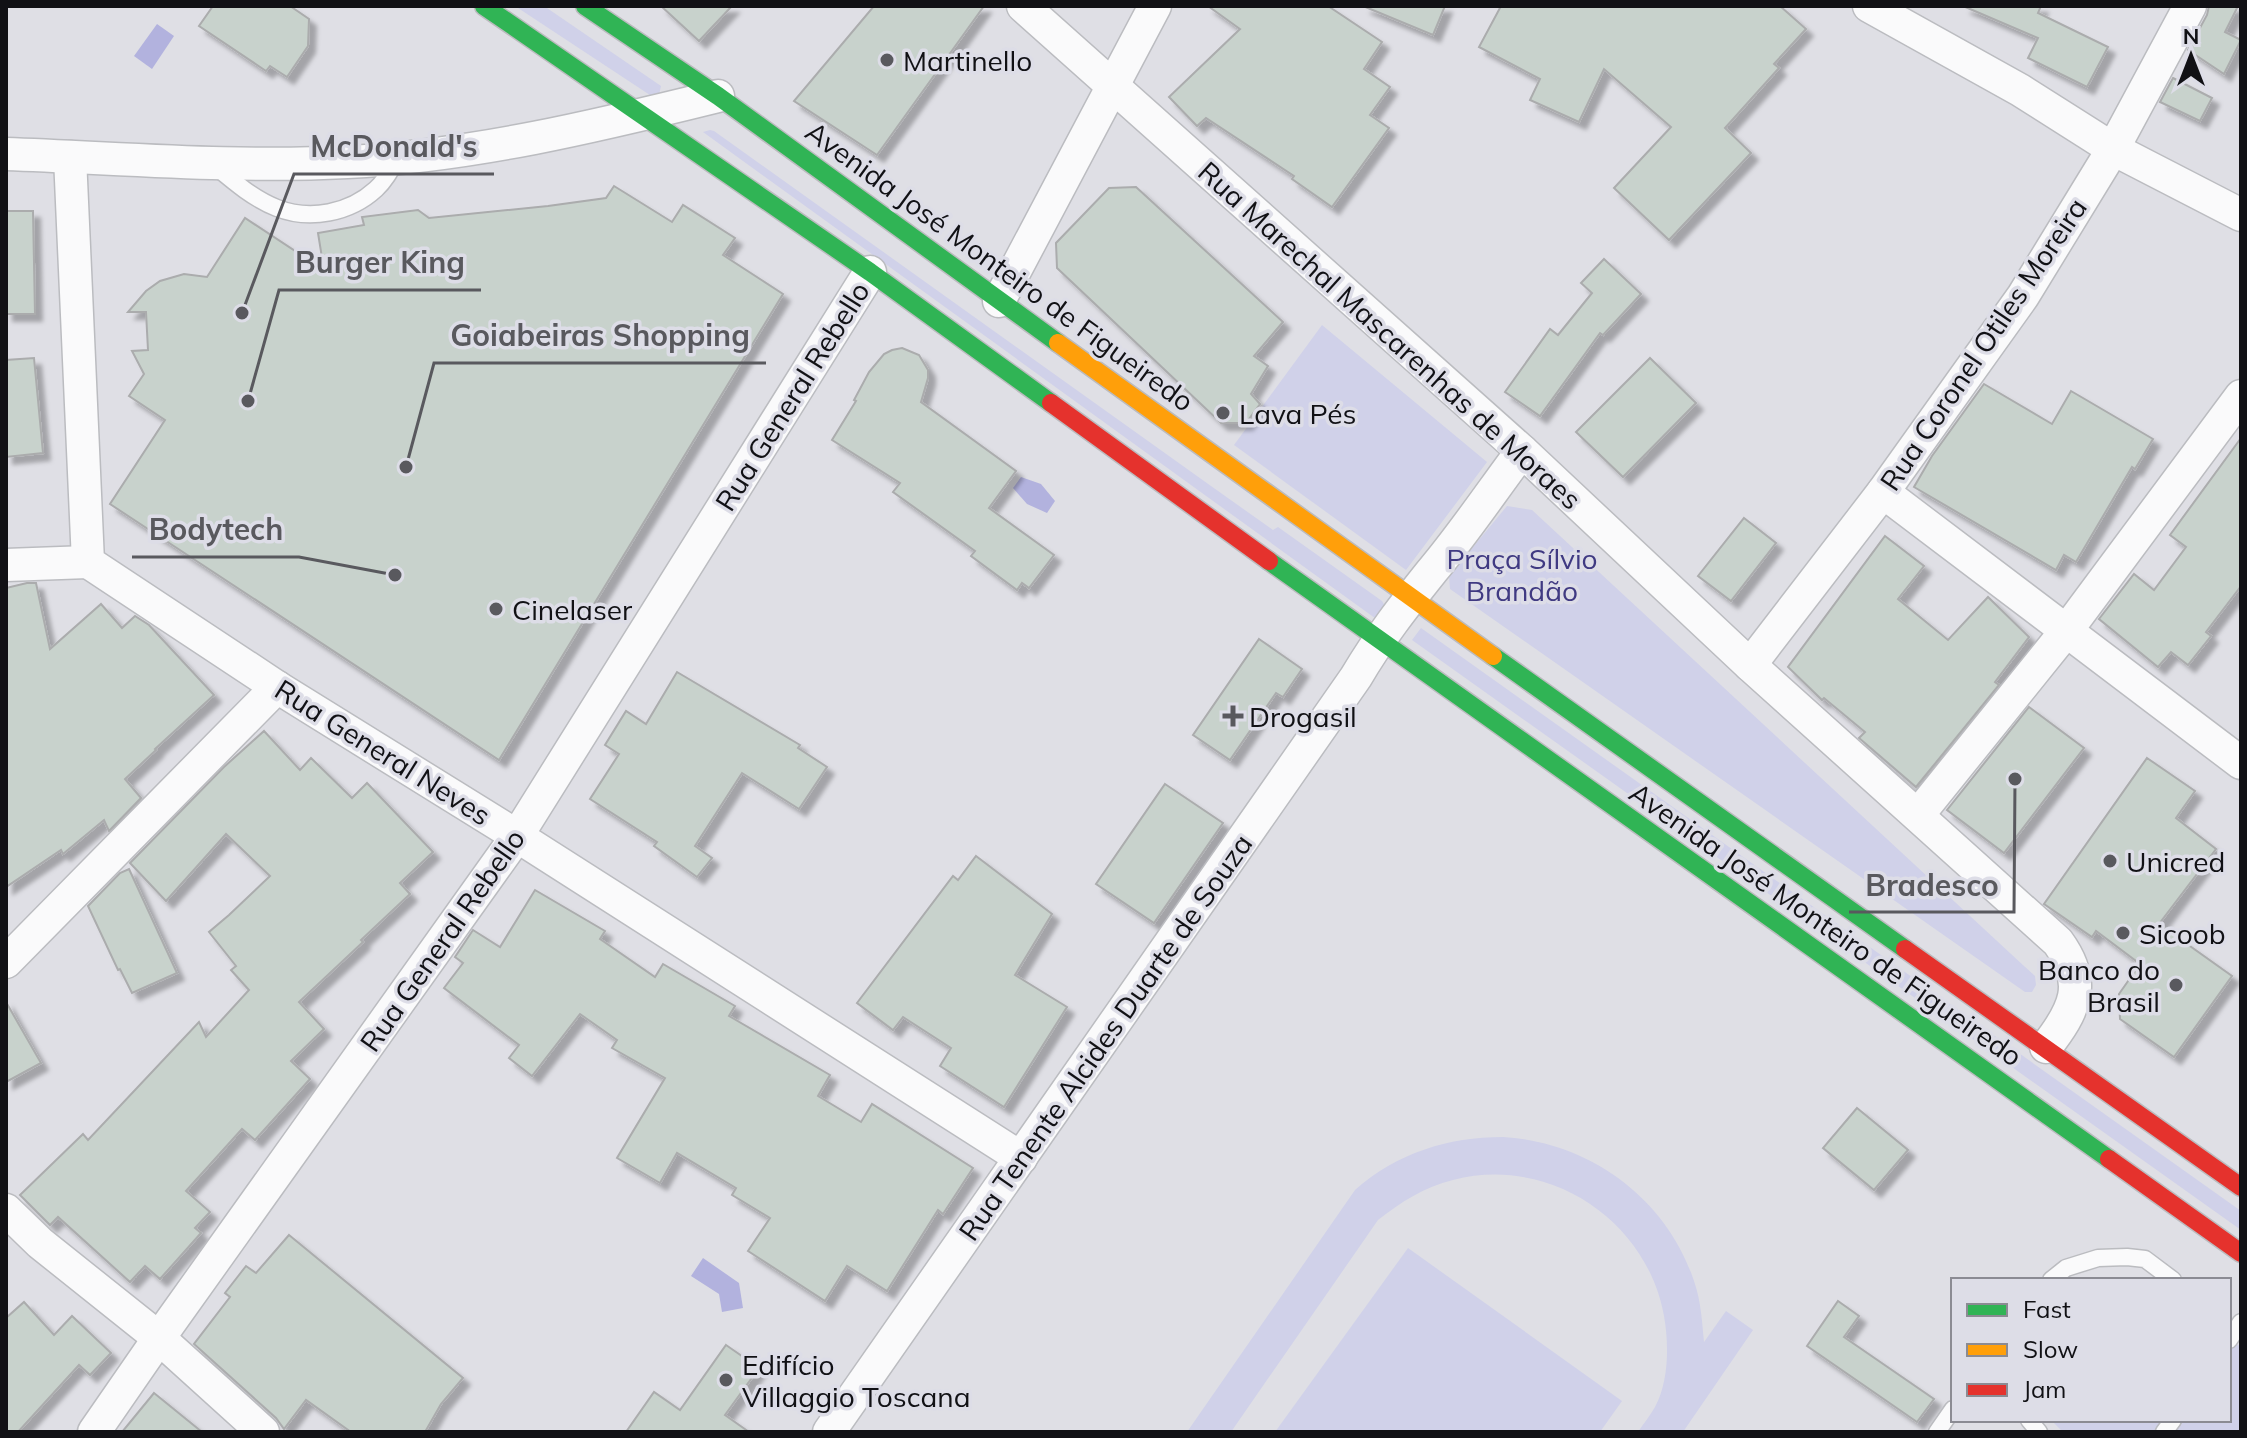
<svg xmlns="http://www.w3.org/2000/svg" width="2247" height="1438" viewBox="0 0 2247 1438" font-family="Mulish,sans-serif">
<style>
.green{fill:#d0d1e9}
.water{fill:#b2b2de}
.building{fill:#c8d2cc;stroke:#abacad;stroke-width:2;filter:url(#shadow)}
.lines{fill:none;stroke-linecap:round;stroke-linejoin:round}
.lane-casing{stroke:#bbbcc0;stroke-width:19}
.street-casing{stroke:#bbbcc0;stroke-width:35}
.fast-casing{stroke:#bbbbbe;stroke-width:21}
.slow-casing{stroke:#bbbbbe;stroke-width:21}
.jam-casing{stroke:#bbbbbe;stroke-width:21}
.lane{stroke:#fafafb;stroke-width:16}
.street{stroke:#fafafb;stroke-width:32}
.fast{stroke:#30b455;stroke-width:18}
.slow{stroke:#ff9f0a;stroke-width:18}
.jam{stroke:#e5322d;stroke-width:18}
.poi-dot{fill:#59595e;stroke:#dddde7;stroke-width:3}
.labels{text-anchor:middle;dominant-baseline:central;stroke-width:7;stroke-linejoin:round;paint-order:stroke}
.poi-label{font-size:28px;fill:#111115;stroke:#dddde7;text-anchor:start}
.street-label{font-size:28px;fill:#111115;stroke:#dddde7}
.park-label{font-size:28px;fill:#403a82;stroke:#dddde7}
.leader{fill:none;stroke:#59595e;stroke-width:3}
.callout-dot{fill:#59595e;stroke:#dddde7;stroke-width:3}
.callout-label{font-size:30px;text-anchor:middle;font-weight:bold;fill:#59595e;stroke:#dddde7;stroke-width:7;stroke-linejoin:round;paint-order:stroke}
</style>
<defs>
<filter id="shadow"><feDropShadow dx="7" dy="7" stdDeviation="2" flood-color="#0004"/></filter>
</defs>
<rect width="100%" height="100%" fill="#dfdfe5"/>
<g class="green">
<path d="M515 6H544L661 86 659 95 656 99Z"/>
<path d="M710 130 714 131 1211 486 1273 530 1278 527 1382 601 1385 606 1379 621 703 132Z"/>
<path d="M1322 325 1487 462 1406 570 1234 445Z"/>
<path d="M1507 506 1532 510 2024 966 2035 976 2036 985 2032 992H2025L1450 589 1449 576Z"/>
<path d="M1421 628 2241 1211V1230L1412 640Z"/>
<path d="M1503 1137C1590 1142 1667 1199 1694 1281 1701 1301 1702 1321 1704 1342L1726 1311 1753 1330 1683 1432H1638C1643 1424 1650 1416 1655 1407 1669 1381 1669 1344 1664 1316 1647 1220 1549 1155 1453 1180 1424 1187 1401 1202 1378 1220L1231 1432H1187L1355 1190C1397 1153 1448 1137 1503 1137Z"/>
<path d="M1408 1248 1622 1401 1600 1432H1275Z"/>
<path d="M2229 1339 2241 1347V1432H2063L2051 1420H2229Z"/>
</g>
<g class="water">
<path d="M157 24 174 36 152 69 134 56Z"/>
<path d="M1021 477 1041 484 1055 501 1047 513 1027 504 1013 488Z"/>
<path d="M703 1258 739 1283 743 1308 722 1312 719 1294 691 1276Z"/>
</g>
<g class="building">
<path d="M213 6H290L309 19 308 46 287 77 270 66 266 71 199 26Z"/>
<path d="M661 6H732L699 41Z"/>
<path d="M874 6H984L877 155 794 101Z"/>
<path d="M1208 6H1328L1382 42 1364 69 1390 87 1370 115 1389 128 1332 207 1292 179 1294 176 1206 118 1197 126 1169 97 1240 29Z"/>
<path d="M1363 6H1445L1433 35Z"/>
<path d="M1501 6H1780L1806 29 1774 64 1779 68 1725 128 1751 153 1669 240 1614 188 1671 127 1604 69 1579 122 1530 100 1540 79 1479 47Z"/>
<path d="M1963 6H2041L2038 13 2108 47 2087 87 2028 58 2038 38Z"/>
<path d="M2209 6H2238L2225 32 2241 40 2224 74 2188 50 2207 15Z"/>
<path d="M2173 78 2212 98 2200 121 2160 102Z"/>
<path d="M614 186 672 222 683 205 735 238 723 255 783 294 499 760 110 504 165 420 129 396 144 374 132 351 148 350 146 312H128L146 291 160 281 184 274 207 277 245 218 324 270 318 233 364 225 362 217 418 210 429 218 548 206 606 198Z"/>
<path d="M1136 187 1283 322 1254 356 1268 366 1251 394 1260 404 1246 423H1221L1057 268 1056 243 1109 188Z"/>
<path d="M6 211H33L35 314H6Z"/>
<path d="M1604 259 1641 294 1603 335 1600 333 1540 416 1505 392 1550 329 1558 335 1592 293 1581 283Z"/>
<path d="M902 348 919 355 928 370V378L921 402 1016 471 989 508 1054 555 1029 588 1022 583 1017 590 971 556 975 551 893 492 900 483 832 440 856 401 854 400 869 372 884 354 892 350Z"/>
<path d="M34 358 43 453 6 457V360Z"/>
<path d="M1650 358 1696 403 1623 477 1576 432Z"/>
<path d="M1984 384 2052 424 2071 391 2153 439 2135 469 2132 467 2076 562 2064 555 2056 570 1914 487 1932 456Z"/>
<path d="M2241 438V586L2206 632 2211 636 2188 665 2171 652 2158 667 2099 619 2134 574 2154 590 2186 547 2170 535Z"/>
<path d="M1744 518 1776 543 1731 601 1698 576Z"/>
<path d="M1885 536 1924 566 1898 599 1948 640 1988 597 2029 637 1995 682 1999 685 1916 787 1859 738 1865 732 1824 698 1822 700 1788 667Z"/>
<path d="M27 583H36L50 649 101 604 122 628 135 616 149 625 214 695 155 749 156 750 125 779 141 798 109 831 104 820 63 854 61 850 6 887V588Z"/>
<path d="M1259 639 1302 669 1283 697 1276 693 1230 760 1193 735Z"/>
<path d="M677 672 800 745 798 748 827 767 799 809 742 773 695 846 712 858 697 877 654 846 657 842 590 799 619 754 605 745 626 711 646 724Z"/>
<path d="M2029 707 2084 748 2004 853 1947 810Z"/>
<path d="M264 731 300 770 311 758 352 798 367 783 433 852 400 883 410 894 361 940 363 942 299 1002 324 1029 291 1061 310 1079 255 1140 242 1129 186 1191 210 1212 195 1228 201 1233 160 1279 145 1266 130 1282 58 1217 50 1225 20 1195 83 1134 88 1140 199 1022 206 1037 249 990 231 970 236 966 209 932 229 915 270 876 226 834 166 901 130 863 224 767Z"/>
<path d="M2147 758 2195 791 2176 818 2216 849 2159 924 2232 976 2174 1057 2120 1019 2119 994 2140 964 2096 931 2092 937 2044 904Z"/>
<path d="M1165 784 1223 823 1154 923 1096 884Z"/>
<path d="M976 856 1052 914 1015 975 1067 1007 1004 1107 940 1066 951 1048 903 1017 893 1030 857 1003 953 876 958 880Z"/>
<path d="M129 869 177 973 132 993 120 969 118 970 88 906 120 873Z"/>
<path d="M535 890 605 931 600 939 655 977 663 964 735 1006 729 1016 830 1075 818 1096 861 1122 872 1104 973 1168 943 1214 938 1210 887 1291 847 1266 825 1301 748 1251 770 1218 732 1195 736 1188 677 1153 660 1183 617 1158 665 1078 612 1048 617 1040 580 1014 532 1076 509 1058 519 1045 444 988 463 963 455 957 473 930 500 947Z"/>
<path d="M6 1002 41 1063 6 1082Z"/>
<path d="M1857 1108 1908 1150 1874 1190 1823 1148Z"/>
<path d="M289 1235 463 1378 441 1404 425 1432H351L306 1400 284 1429 276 1418 194 1344 230 1297 225 1293 246 1266 256 1273Z"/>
<path d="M1838 1301 1859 1316 1844 1337 1934 1399 1917 1422 1807 1346Z"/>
<path d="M24 1302 54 1335 72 1316 111 1353 90 1375 79 1365 18 1432H6V1318Z"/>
<path d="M726 1345 759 1368 725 1415 749 1432H626L654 1392 680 1410Z"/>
<path d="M154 1393 202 1432H122Z"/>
</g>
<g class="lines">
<defs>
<g id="lane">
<path d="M215 166C234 182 254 199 277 208 310 221 350 213 376 189 386 180 391 169 397 158"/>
<path d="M2051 1280 2066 1268 2098 1258 2127 1257 2145 1259 2173 1280"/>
<path d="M2229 1340 2241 1322"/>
<path d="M2029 1420 2039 1432"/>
<path d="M1937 1432 1953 1409"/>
<path d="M2164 1432 2173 1420"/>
</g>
<g id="street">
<path d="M1023 6 1522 451 1750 665 2058 942C2088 983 2075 1010 2046 1047"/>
<path d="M1869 6 2020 90 2113 149 2241 215"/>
<path d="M6 154C120 158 233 168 347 162 472 156 597 126 718 96"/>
<path d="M70 157 88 562 277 687 517 836 1021 1158"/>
<path d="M999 301 1155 6"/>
<path d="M1883 492 2241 763"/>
<path d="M6 565 88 562"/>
<path d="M1750 665 1883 492 2023 296 2113 149 2190 6"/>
<path d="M1918 815 2067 630 2241 396"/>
<path d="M6 962 277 687"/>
<path d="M6 1210 40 1243 159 1338 263 1432"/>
<path d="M94 1432 159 1338 517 836 870 272"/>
<path d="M829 1432 1356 677C1379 638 1404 606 1432 571 1464 533 1492 491 1522 451"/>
</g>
<g id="fast">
<path d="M484 6 870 272 1051 403"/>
<path d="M585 6 718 96 1058 343"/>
<path d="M1269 561 2109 1159"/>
<path d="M1493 656 1905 949"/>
</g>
<path id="slow" d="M1058 343 1493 656"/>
<g id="jam">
<path d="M1051 403 1269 561"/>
<path d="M1905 949 2241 1187"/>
<path d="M2109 1159 2241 1253"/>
</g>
</defs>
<use href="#lane" class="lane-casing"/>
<use href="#street" class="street-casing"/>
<use href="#fast" class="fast-casing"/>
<use href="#slow" class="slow-casing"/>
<use href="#jam" class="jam-casing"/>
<use href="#lane" class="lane"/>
<use href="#street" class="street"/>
<use href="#fast" class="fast"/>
<use href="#slow" class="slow"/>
<use href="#jam" class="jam"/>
</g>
<g class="poi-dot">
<circle cx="887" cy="60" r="8"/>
<circle cx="1223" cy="413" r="8"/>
<circle cx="496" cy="609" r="8"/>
<path d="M1229 704h8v8h8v8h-8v8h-8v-8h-8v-8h8z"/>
<circle cx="2110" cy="861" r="8"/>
<circle cx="2123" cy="933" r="8"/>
<circle cx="2176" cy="985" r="8"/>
<circle cx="726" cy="1380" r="8"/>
</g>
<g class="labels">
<g class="poi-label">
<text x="903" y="60">Martinello</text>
<text x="1239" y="413">Lava Pés</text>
<text x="512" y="609">Cinelaser</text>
<text x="1249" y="716">Drogasil</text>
<text x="2126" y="861">Unicred</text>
<text x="2139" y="933">Sicoob</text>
<text x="2160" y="969" text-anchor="end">Banco do<tspan x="2160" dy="32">Brasil</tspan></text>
<text x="742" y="1364">Edifício<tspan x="742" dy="32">Villaggio Toscana</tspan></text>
</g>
<g class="street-label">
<text transform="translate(1000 266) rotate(36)">Avenida José Monteiro de Figueiredo</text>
<text transform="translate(1390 335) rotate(42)">Rua Marechal Mascarenhas de Moraes</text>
<text transform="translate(1983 344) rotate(-56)">Rua Coronel Otiles Moreira</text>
<text transform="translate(792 396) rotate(-58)">Rua General Rebello</text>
<text transform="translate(383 752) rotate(32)">Rua General Neves</text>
<text transform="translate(1826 924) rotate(35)">Avenida José Monteiro de Figueiredo</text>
<text transform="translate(442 940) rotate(-55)">Rua General Rebello</text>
<text transform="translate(1105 1037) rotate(-55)">Rua Tenente Alcides Duarte de Souza</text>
</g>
<g class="park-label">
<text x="1522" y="558">Praça Sílvio<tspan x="1522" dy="32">Brandão</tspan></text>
</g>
</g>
<path class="leader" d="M242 313L294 174H494M248 401L279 290H481M406 467L434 363H766M395 575L299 557H132M2015 779L2014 912H1849"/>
<g class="callout-dot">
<circle cx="242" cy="313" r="8"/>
<circle cx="248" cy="401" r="8"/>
<circle cx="406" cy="467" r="8"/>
<circle cx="395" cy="575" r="8"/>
<circle cx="2015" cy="779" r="8"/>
</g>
<g class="callout-label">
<text x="394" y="157">McDonald's</text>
<text x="380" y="273">Burger King</text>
<text x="600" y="346">Goiabeiras Shopping</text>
<text x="216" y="540">Bodytech</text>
<text x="1932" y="896">Bradesco</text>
</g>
<rect width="2247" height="1438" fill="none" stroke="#111115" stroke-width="16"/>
<rect x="1951" y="1278" width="280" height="144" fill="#dddde7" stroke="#8b8b93" stroke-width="2"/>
<rect x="1967" y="1304" width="40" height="12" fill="#30b455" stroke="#8b8b93" stroke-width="2"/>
<text x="2023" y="1318" font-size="24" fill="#111115">Fast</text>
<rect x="1967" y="1344" width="40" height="12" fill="#ff9f0a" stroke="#8b8b93" stroke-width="2"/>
<text x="2023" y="1358" font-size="24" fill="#111115">Slow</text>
<rect x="1967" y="1384" width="40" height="12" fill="#e5322d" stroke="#8b8b93" stroke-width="2"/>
<text x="2023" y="1398" font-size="24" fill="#111115">Jam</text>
<g transform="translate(2191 56)" stroke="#dddde7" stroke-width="6" paint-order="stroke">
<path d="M0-6L14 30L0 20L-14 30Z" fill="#111115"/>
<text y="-12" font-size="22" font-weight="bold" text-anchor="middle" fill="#111115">N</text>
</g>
</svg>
